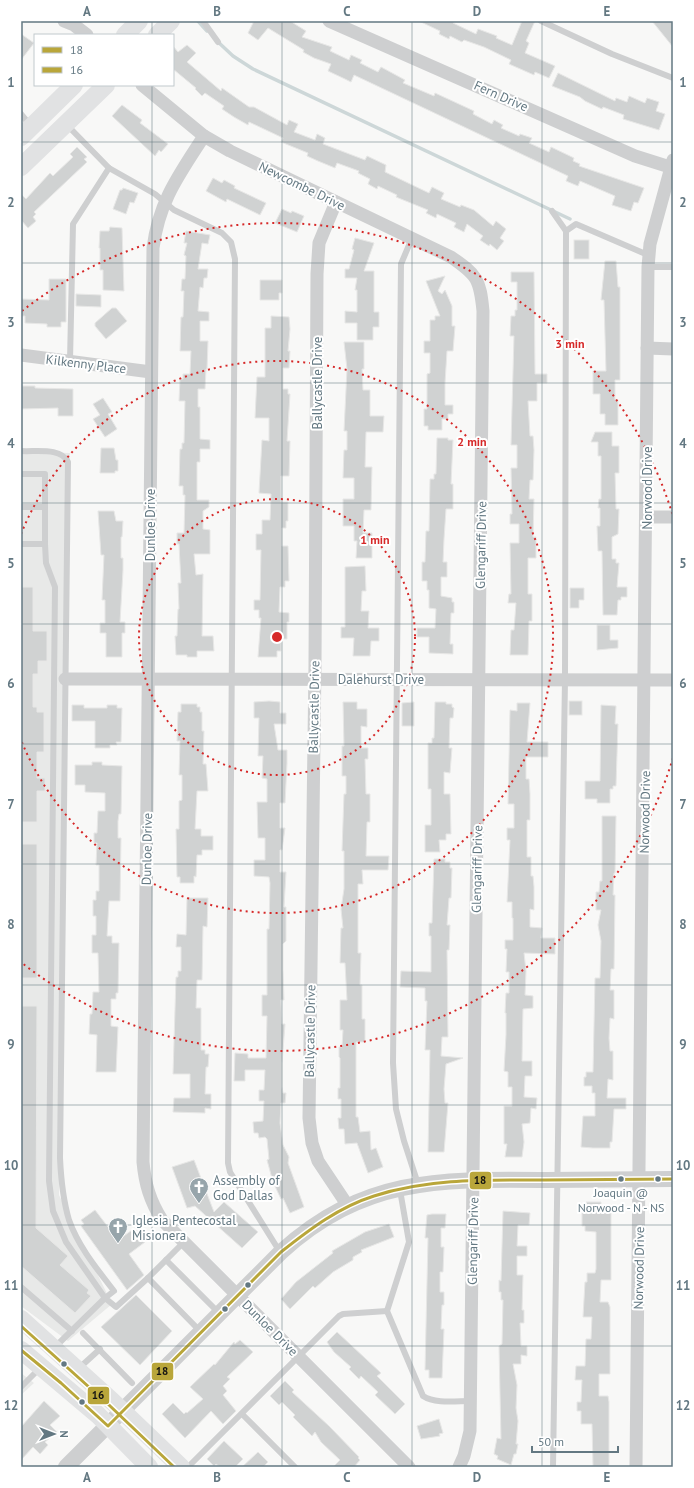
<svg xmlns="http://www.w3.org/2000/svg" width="694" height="1488" viewBox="0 0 694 1488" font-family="'PT Sans',sans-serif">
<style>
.built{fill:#e8e9e8}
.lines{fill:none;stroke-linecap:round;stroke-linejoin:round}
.stream{stroke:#cdd7d8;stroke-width:3.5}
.building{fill:#d0d2d2;stroke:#e7e7e6}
.service{stroke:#cecfd0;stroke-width:6}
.minor{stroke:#cecfd0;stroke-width:13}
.tertiary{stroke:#cecfd0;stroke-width:16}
.secondary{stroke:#e1e2e3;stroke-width:18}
.bus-1-casing{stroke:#fff;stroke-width:6}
.bus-2-casing{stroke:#fff;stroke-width:6}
.bus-1{stroke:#b9a63a;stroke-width:3}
.bus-2{stroke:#b9a63a;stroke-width:3}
.grid{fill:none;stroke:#637882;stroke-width:1;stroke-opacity:0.55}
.ring{fill:none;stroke:#d62828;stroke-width:2;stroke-dasharray:2 4}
.bus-dot{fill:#637882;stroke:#fff;stroke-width:1.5}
.labels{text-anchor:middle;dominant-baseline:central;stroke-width:4;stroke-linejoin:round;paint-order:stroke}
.bus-label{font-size:12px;fill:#637882;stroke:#fff}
.street-label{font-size:13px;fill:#637882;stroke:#fff}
.poi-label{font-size:13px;fill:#637882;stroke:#fff;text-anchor:start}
.centre{fill:#d62828;stroke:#fff;stroke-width:2}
.ring-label{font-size:12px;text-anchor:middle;font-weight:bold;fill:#d62828;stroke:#fff;stroke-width:4;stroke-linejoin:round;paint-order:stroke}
.line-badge{stroke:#fff;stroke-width:1.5}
.pale-badge-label{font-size:11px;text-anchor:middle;font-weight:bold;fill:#111}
.neatline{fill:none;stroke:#637882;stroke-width:1.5}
.grid-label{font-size:13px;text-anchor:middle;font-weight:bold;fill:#637882}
</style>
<rect width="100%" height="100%" fill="#f8f8f7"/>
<g class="built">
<path d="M21 452 70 453 59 1195 112 1304 68 1341 21 1306Z"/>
<path d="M21 1373 34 1383 21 1395Z"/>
</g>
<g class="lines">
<g class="stream">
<path d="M198 21 207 31"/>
<path d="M217 41 233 56 253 69 570 219"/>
</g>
</g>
<g class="building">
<path d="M254 21H290L306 31 302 37 332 47 330 51 349 60 351 55 362 60 360 63 378 72 381 67 405 80 403 83 434 96 435 93 474 111 473 114 492 124 494 120 503 125 501 128 519 136 520 134 532 138 529 143 549 152 551 147 574 158 573 161 580 164 579 166 644 188 638 203 634 202 631 211 612 205 615 196 580 181 578 186 566 181 568 176 354 75 351 82 345 79 328 71 331 64 314 58 303 52 304 50 268 28 258 40 248 33Z"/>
<path d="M419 21H454L453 23 476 34 478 29 497 36 496 38 512 45 522 21H535L526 41 529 43 525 53 555 66 549 78 535 72 534 75 509 64 511 60 484 47 464 40 462 42 450 36 449 39 439 34 440 31Z"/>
<path d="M652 21H673V47Z"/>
<path d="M21 34 34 43 21 60Z"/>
<path d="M187 45 196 53 187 62 221 91 222 88 249 107H254L287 125 289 120 298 124 294 132 315 140 317 134 325 138 323 144 365 160 367 156 386 165 385 172 429 193 432 187 444 193 441 199 460 207 461 205 474 210 493 226 496 221 506 229 500 238 504 241 497 250 490 244 489 246 480 240 483 236 467 224 464 232 454 227 456 223 437 214 436 218 426 213 428 210 396 197 397 195 378 186 377 189 368 184 370 179 358 173 359 171 337 163 335 168 318 161 307 156 308 153 281 142 283 138 249 122 248 125 234 117 222 109 224 106 205 93 202 96 195 89 196 88 173 69V46L178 52Z"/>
<path d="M558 73 615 101 616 98 627 102 629 96 645 103 647 98 659 102 656 111 665 114 659 130 623 119 624 115 603 107 602 109 585 101 580 97 552 86Z"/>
<path d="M122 105 142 120 140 123 168 144 161 152 159 150 155 156 112 116Z"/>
<path d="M77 147 87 157 84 159 87 162 34 212 36 214 33 217 36 221 28 228 21 220V194L26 199 50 173 53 176 73 157 70 154Z"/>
<path d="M213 178 222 183 224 180 235 186 234 188 266 203 260 215 227 199 226 202 206 191Z"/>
<path d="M123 188 138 193 134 203 130 202 126 214 113 209 120 190H122Z"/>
<path d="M282 209 291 213 292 211 304 216 297 232 275 223Z"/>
<path d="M110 227 122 228 124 291 103 290V270H100V248H99L100 231H109Z"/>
<path d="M186 231 210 235 208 244 202 243 198 269H208L207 278H204L203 288 200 287 198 311 209 312V321H200V341H208L207 369H206L205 389H198V407H200V439L210 440V449H200V462H197V500H209V507L203 511V529L210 530V554H194L196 575 203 574 202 636H213L214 651H197V657H187V655H176L175 636H177L178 609H179L178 583H181L179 544H177V533H184L185 495H183V486H179L180 449H182V443H184L185 401H179L180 379H183V374H190L191 351H180L181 317H183L184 291H181L182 279H185L186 256 184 255 187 243H184Z"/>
<path d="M355 238 374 243 364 271H374V312H379V327H373V340H357V323H345V311L357 312V290H355L357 278H345V269H349L354 250 352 249Z"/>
<rect x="574" y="240" width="15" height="19"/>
<path d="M605 261H616L618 287H620V380H615V400H618V425H605V414H600V394H593V371H606L604 300H601Z"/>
<path d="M511 272H534L535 374H547V383H537V401H528L530 436H533L534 450 533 480H530L529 499H534L533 537H536V558H528V594H532V621H529L528 655H510L511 630H514L516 603H508L509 594H511L510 543H519V524H510V514H512L511 468H517V445H511L514 336H510L511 316H515V310H517V282H511Z"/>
<path d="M445 276 438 291 442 294 445 290 452 306V326H455L453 351H447L445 383V405H453V414H448V419H442V430H428V426H424V409H427V374L430 373V353H424V341H430V320H435V316H440L426 281Z"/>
<path d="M49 279H66V322H61V327H47V324L25 323V316H21V299L49 300Z"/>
<path d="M260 280H282V293H279V300H260Z"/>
<path d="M76 294 101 295V307L76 306Z"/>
<path d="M112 308H116L127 321 106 339 95 326V323Z"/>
<path d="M271 316 289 317 290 329 288 351H290L289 368H283V389H288V394H290L287 441H290L289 476H281V502H288V521H286V528H282V546H288L289 581H285V587H280L279 612 289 613V622H287V639H281V651H277V657H258L261 618H259V610H254V600H260L261 550H256V534H262V520H270L271 494 259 493 262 440 269 441V418H255L257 377H265V328H271Z"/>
<path d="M344 342H364V369H362L363 390H370V416H384L383 432H366L365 467H372L371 510H364L363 533H372V558H356L357 541H354V526H343V499H354V478H343L344 450H347V431H344L347 369Z"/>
<path d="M21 386H35V388L73 389V416H58V408L21 409Z"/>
<path d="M103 398 112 412 108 414 117 429 105 437 93 419 100 415 93 404Z"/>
<path d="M595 432H612V446H619V473H615L616 509H619L618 534 612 537V559H616V563H619L617 587H627V597H621V600H618L617 615H603L602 551H598L597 526H600V508H598L599 499H601V456H598V442H591Z"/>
<path d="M437 438H448V440H453L451 484H453V509H446L444 539 443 562H447V577H441V596L452 598V602H454V613H451L450 644H453V654L429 653V637H417V628H435L436 609 429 608V590H427V581H422V562H425L426 531H429L430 479H434V474H436Z"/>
<path d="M101 448H114L116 460H118V471H115V473H100Z"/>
<path d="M98 511H114L116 521H123L122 537H121V558H123V570L120 622H125V633H122V657H106V633H100V623H105V600H102L104 555H101Z"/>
<path d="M365 566 366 591H362L361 611H369L368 628H379V641H371L370 656H353L354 638H341V627H345V567Z"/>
<path d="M21 587H33V631H47V661H38V674H33V707H37V712H44V752H37V778H45V791H37V822H21Z"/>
<path d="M570 588H584V600H579V608H570Z"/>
<path d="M597 625H610V640H618V648L597 650Z"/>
<path d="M269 701 280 702V713H286V724H274L278 750H287V763L285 803H280V828H285L282 850H280V872H286L284 907H286V941L283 944V970L284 1000H281L282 1024H285L282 1063V1087L283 1093H286L285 1103H281L280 1123 283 1145 289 1157 288 1163 304 1207 290 1213 283 1198 281 1199 273 1182 267 1160 269 1159 267 1139 265 1137 259 1138 258 1133H254L253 1122 263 1121 264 1101H259V1090H264L265 1070H245V1081H234L235 1053 248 1054V1058H266L267 1016H262V995H267V929H269L270 883 269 877 254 876V860H265V838H258L257 802H267V779L262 778 263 756H258L259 718H254V702Z"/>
<rect x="569" y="701" width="13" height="14"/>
<path d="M343 702H357V709H367V727L361 726V748H368V759H365L366 794H370V822H367L366 856H389L388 870H362L363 884H358V953H361L360 985H362V1019H365V1042H356V1117H358L360 1132 370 1131 371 1150 376 1148 383 1167 368 1173 357 1143 345 1144 344 1129H339L338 1118H341V1099H338V1088H340V1058L339 1057V1047H342L343 1030H340V1000H347L345 963H340L341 928H343L341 909 344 889V851H342L344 794H346V776H342V746H344Z"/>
<path d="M414 702V726H402V703Z"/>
<path d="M435 702H446V704H452V707L454 708 453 718H450L449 748H452L450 773 444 772V794H450L451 834H446V840H439L440 852H425V825H431V789H428V743H432V738H434Z"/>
<path d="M517 703H530L527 742H548V757H526V779H529L530 794V820H527V857H531V876H533L534 887V910L530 909V927L542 928 541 938H555V954L524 953 526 971 525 995 533 996V1008L523 1009 522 1061H532V1076H525L524 1097 537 1098 536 1109 531 1108 530 1123 522 1124 524 1142 522 1157H505L507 1144H504V1106H512V1087H508V1072L504 1071 506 1035V1013H505L506 993H509V972H506L507 949H505V940H513V918H512V902H507L510 840H507V828H514V804H508L510 710 517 711Z"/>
<path d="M181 704H197V707H200V712H202V731H204L203 764H206L208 791H197L195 829H201V836H213V850H202V855H197L196 877 194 876V883H180V877H177L176 829H179V801L182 800V775H179L180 741H177L178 712H181Z"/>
<path d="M72 705H84V708H107V705H117V708H122L121 742H116L117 745H110V748H95V721H72Z"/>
<path d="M601 705 616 706 615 724H618L616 786H613V789H610V803H597V799H585V781H600Z"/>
<path d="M92 762H102V765L122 766 121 814H119L118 821V838H121L120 901H109L107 936H112V943H119L118 993H116V999H111V1026L118 1027 116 1072H96L97 1035 89 1034 90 1014H92L93 992H99L98 953H92V935H96V916H93V900H96V891H99V865H96L97 843H94V833H97L98 811H105V793L85 792V785H75V765H92Z"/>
<path d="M602 816H616L615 873H614L613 895H615L614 969H611L610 990H614V1019L610 1018 609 1038 610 1051H613V1080L608 1079 607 1098H626V1109H614L612 1142H610V1148H593L581 1147 582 1131 583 1116H595V1093H592V1086H584V1077H586V1072H593L595 978H600L601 941 598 925 601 910H596V892H599L600 881H602Z"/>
<rect x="21" y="844" width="16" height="134"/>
<path d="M434 859H445V862H450V868H452L451 898H449L447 925H450L449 950H447L448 1037H442L441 1056 463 1058 446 1064 444 1089 445 1103H448L444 1152H428L430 1050H425L427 1001H425V988L400 987 401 971 431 972V936H429V923H432Z"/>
<path d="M187 898H208L207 927 203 926 202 980H197L196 1008H201V1050H205V1054H209L208 1067H206L205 1094H211V1109L205 1108V1113L173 1112 174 1098H190V1074H173L176 977H178V971H181V947H176L177 934 186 935Z"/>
<path d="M21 1006H37L36 1228 68 1256 60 1265 89 1290 87 1293 91 1296 75 1313 21 1266Z"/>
<path d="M194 1160 214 1212 224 1202 258 1232 242 1248 195 1206 187 1208 172 1167Z"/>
<path d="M586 1202H601V1208H611V1280H601L600 1302H608L610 1307V1374H599V1396H608L609 1402V1466H593L592 1424H581V1411H577V1402H581L582 1380H575L576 1366H585L586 1339H591L592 1317H583L585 1282H587V1273H595L596 1269V1232L585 1231V1226H582V1211H586Z"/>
<path d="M95 1210 118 1240 135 1228 145 1242 129 1254 144 1275 127 1290 81 1226 84 1224 81 1220Z"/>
<path d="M503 1211 530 1213 529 1225H518L517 1246H527V1256H517V1275H523L522 1310H524V1323H520L521 1346H527V1356L521 1355V1364H513L517 1385 516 1408 518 1421 516 1444H518L516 1454H514L511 1465 497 1459 498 1456 494 1454 497 1438 501 1439 499 1346 502 1344 503 1300H501V1292H499V1280L501 1281Z"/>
<path d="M432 1214H446L445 1228H441V1247H444L443 1272H440V1292H444V1305H442L441 1329H444L442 1378H429V1370H425L428 1238H425L427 1215Z"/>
<path d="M389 1224 394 1237 361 1250 362 1252 353 1257V1260L333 1272 315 1288 313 1286 290 1309 281 1299 296 1282 333 1253 332 1251 365 1232Z"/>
<path d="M136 1295 172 1331 140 1365 101 1327Z"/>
<path d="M337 1332 381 1373 377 1376 405 1404 395 1414 375 1395 378 1392 361 1376 359 1379 349 1369 351 1367 334 1352 327 1342Z"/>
<path d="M240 1340 253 1352 227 1377 230 1379 223 1386 227 1391 223 1395 236 1411 223 1424 211 1411 185 1438 162 1414 173 1403 184 1414 186 1412 187 1413 203 1399 190 1387 214 1364 215 1365 234 1342 235 1344Z"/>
<path d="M285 1381 294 1390 292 1392 329 1426 359 1457 358 1458 360 1460 354 1467H333L340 1460 321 1442 315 1432 312 1436 293 1417 295 1415 282 1402 279 1405 270 1396Z"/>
<path d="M44 1401 60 1416 50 1425 57 1432 45 1442 48 1445 40 1454 33 1447 21 1460V1427Z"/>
<path d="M439 1419 443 1433 439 1434 440 1436 421 1439 417 1426Z"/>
<path d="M224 1441 243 1459 235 1467H220L216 1464 214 1466 207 1459Z"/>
<path d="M258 1452 268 1462 263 1467H242Z"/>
</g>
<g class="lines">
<g class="service">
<path d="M203 21 218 42"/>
<path d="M541 21 612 54 673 78"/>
<path d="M21 114 30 125"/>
<path d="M67 125 109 168 155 194 174 210 222 233 231 242 235 259 228 1163 230 1172 280 1252"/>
<path d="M552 211 566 231 565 679 553 1467"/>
<path d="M566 231 576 224 648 255"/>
<path d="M412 238 401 264 393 1063 396 1109 404 1141 418 1184"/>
<path d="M648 267H673"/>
<path d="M70 361 73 224 109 168"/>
<path d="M21 451C36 452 61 447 68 462L60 1158C61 1179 63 1200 69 1220 78 1246 97 1269 114 1291L105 1298 116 1307 148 1278 183 1243"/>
<path d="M21 474H45V544H21"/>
<path d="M21 507H45"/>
<path d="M45 544 46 563 55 587 49 1181 53 1211 66 1242 105 1298 55 1347"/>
<path d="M400 1190 409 1242 387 1311 423 1396C435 1404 456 1401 470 1401"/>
<path d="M166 1260 219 1313"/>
<path d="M148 1278 200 1331"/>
<path d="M21 1287 72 1331"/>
<path d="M83 1333 132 1383"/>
<path d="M78 1369 100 1349"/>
<path d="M21 1387 40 1368"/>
<path d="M242 1414 295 1467"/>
<path d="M188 1467 339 1316 343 1314 387 1311"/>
</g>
<g class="minor">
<path d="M64 21 74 25 87 35"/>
<path d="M329 21 635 156 673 168"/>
<path d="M142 85 204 136 230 151 451 257C477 275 480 279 483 311L470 1431 464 1456 459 1467"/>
<path d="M204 136C179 175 159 201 153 248L143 1162C145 1184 150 1201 162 1220L409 1467"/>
<path d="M336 202 319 243 317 274 315 665 309 1118 312 1143 318 1161 348 1206"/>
<path d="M647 348 673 349"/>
<path d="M21 355 151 372"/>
<path d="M647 517H673"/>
<path d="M65 679 673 680"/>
<path d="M636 1467C643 1067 647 667 648 267L650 244 673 160"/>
</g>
<path class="tertiary" d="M66 1467 281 1252C364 1177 440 1179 545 1180 588 1180 630 1179 673 1179"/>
<g class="secondary">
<path d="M125 35 139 21"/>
<path d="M157 35 171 21"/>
<path d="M21 137 74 85"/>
<path d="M21 167 106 85"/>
<path d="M21 1319 112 1401 181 1467"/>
<path d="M21 1350 98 1415 149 1467"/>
</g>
<defs>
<path id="bus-1" d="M21 1350 61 1383 108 1426 281 1252C310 1229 339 1207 374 1196 429 1178 488 1180 545 1180 588 1180 630 1179 673 1179"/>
<path id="bus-2" d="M21 1326 109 1405 174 1467"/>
</defs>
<use href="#bus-1" class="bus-1-casing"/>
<use href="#bus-2" class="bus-2-casing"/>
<use href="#bus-1" class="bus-1"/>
<use href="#bus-2" class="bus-2"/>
</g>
<path class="grid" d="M152 21V35M282 21V1467M412 21V1467M542 21V1467M152 85V1467M21 142H673M21 263H673M21 383H673M21 503H673M21 624H673M21 744H673M21 864H673M21 985H673M21 1105H673M21 1225H673M21 1346H673"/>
<g class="ring">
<circle cx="277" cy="637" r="138"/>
<path d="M21 534A276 276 0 1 1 21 740"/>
<path d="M673 758A414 414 0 0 1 22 963M22 311A414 414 0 0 1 673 516"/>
</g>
<defs>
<symbol id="church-pin" viewBox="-11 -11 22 30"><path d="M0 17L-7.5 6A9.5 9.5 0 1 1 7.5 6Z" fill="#97a5ab" stroke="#fff"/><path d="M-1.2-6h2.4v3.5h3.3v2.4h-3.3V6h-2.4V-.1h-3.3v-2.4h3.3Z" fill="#fff"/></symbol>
</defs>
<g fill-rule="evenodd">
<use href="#church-pin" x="188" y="1176" width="22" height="30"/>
<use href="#church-pin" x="107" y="1216" width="22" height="30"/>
</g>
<g class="bus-dot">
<circle cx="621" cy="1179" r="3.5"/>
<circle cx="658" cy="1179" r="3.5"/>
<circle cx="248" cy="1285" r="3.5"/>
<circle cx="225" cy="1309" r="3.5"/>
<circle cx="64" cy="1364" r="3.5"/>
<circle cx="82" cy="1402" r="3.5"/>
</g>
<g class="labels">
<g class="bus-label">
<text x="621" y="1192">Joaquin @<tspan x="621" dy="15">Norwood - N - NS</tspan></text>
</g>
<g class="street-label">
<text transform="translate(501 96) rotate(24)">Fern Drive</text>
<text transform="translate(302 186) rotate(26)">Newcombe Drive</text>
<text transform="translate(86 364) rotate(7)">Kilkenny Place</text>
<text transform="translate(317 383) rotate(-90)">Ballycastle Drive</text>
<text transform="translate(647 488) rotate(-90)">Norwood Drive</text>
<text transform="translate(150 525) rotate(-90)">Dunloe Drive</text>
<text transform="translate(481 545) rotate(-89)">Glengariff Drive</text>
<text x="381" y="679">Dalehurst Drive</text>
<text transform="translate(314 707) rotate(-89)">Ballycastle Drive</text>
<text transform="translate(645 812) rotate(-89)">Norwood Drive</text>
<text transform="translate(147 849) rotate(-89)">Dunloe Drive</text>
<text transform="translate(477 869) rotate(-89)">Glengariff Drive</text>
<text transform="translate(310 1031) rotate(-89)">Ballycastle Drive</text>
<text transform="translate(473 1241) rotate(-89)">Glengariff Drive</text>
<text transform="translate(639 1268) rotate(-89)">Norwood Drive</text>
<text transform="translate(270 1328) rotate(45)">Dunloe Drive</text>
</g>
<g class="poi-label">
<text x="213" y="1180">Assembly of<tspan x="213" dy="15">God Dallas</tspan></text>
<text x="132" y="1220">Iglesia Pentecostal<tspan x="132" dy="15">Misionera</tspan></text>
</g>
</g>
<circle cx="277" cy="637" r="6" class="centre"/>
<g class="ring-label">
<text x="570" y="348">3 min</text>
<text x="472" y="446">2 min</text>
<text x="375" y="544">1 min</text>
</g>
<g class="line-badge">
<rect x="469" y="1171" width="23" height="19" rx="4" fill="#b9a63a"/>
<rect x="151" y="1362" width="23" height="19" rx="4" fill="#b9a63a"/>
<rect x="87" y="1386" width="23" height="19" rx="4" fill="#b9a63a"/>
</g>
<g class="pale-badge-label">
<text x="480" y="1184">18</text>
<text x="162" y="1375">18</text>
<text x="98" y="1399">16</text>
</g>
<rect width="694" height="1488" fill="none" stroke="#ffffff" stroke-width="44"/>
<rect x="34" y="34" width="140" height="52" fill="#ffffff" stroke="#c1c9cd"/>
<rect x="42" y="47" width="20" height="6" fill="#b9a63a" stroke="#c1c9cd"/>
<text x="70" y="54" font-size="12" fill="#637882">18</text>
<rect x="42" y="67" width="20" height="6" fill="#b9a63a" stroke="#c1c9cd"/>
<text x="70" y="74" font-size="12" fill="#637882">16</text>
<g transform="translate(54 1434) rotate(90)" stroke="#ffffff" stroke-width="3" paint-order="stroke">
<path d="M0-3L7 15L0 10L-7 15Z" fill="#637882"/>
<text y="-6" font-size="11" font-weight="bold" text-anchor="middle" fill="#637882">N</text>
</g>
<path d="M532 1446v6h86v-6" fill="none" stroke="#637882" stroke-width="2"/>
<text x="538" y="1446" font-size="12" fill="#637882" stroke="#ffffff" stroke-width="3" paint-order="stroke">50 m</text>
<rect x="22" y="22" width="650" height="1444" class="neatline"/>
<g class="grid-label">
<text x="87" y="16">A</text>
<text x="217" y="16">B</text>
<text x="347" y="16">C</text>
<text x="477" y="16">D</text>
<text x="607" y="16">E</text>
<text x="11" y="87">1</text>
<text x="683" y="87">1</text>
<text x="11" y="207">2</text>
<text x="683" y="207">2</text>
<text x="11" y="327">3</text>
<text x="683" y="327">3</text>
<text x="11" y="448">4</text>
<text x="683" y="448">4</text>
<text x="11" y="568">5</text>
<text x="683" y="568">5</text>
<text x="11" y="688">6</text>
<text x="683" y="688">6</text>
<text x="11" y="809">7</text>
<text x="683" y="809">7</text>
<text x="11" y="929">8</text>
<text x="683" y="929">8</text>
<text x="11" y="1049">9</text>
<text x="683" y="1049">9</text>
<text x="11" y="1170">10</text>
<text x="683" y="1170">10</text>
<text x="11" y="1290">11</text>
<text x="683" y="1290">11</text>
<text x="11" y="1410">12</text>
<text x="683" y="1410">12</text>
<text x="87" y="1482">A</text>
<text x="217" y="1482">B</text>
<text x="347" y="1482">C</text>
<text x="477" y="1482">D</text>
<text x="607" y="1482">E</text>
</g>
</svg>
